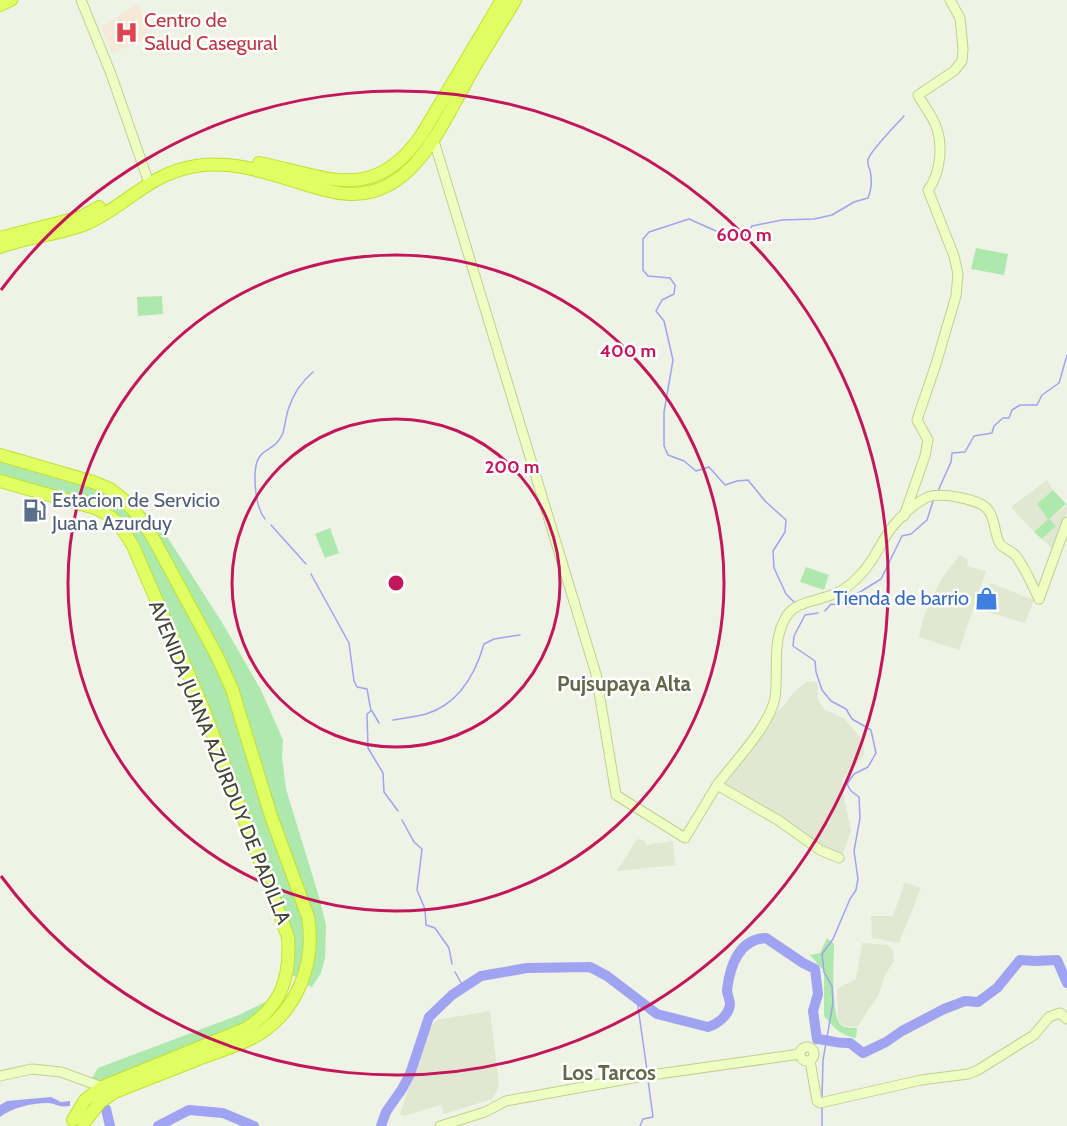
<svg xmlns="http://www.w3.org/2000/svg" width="1067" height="1126" viewBox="0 0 1067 1126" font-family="Cabin,sans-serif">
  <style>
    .residential { fill: #e2e7d2 }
    .medical { fill: #f4ead7 }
    .green { fill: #ade8ac }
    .water { fill: #9fa3f1 }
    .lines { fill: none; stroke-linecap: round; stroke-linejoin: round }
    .stream { stroke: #9fa3f1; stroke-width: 1.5 }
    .river { stroke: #9fa3f1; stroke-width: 10 }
    .secondary-casing { stroke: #bfd091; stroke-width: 11 }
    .highway-casing { stroke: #c2e031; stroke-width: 14 }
    .secondary { stroke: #edffc2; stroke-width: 9 }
    .highway { stroke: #dfff63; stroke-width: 12 }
    .ring { fill: none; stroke: #c2185b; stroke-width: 3 }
    .labels { text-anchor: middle; stroke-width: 5; stroke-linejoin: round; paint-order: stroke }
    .health-label { font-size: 20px; fill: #be3a42; stroke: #fff; text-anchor: start }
    .service-label { font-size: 20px; fill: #4e5e75; stroke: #fff; text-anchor: start }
    .shop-label { font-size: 20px; fill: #366cbe; stroke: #fff; text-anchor: end }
    .street-label { font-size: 20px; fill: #424534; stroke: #fff }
    .neighbourhood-label { font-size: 21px; font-weight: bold; fill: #64684b; stroke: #fff }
    .centre { fill: #c2185b; stroke: #fff; stroke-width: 3 }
    .ring-label { font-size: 18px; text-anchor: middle; font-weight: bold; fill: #c2185b; stroke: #fff; stroke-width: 5; stroke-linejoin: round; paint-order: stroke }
  </style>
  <rect width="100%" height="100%" fill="#eff3e5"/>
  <g class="residential">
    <path d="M1047,480L1053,490L1037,504L1049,519L1067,505V513L1054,550L1042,539L1056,526L1048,519L1034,532L1011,507Z"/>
    <path d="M960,555L968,560L967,566L986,571L959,650L919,637L924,616L940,581Z"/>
    <path d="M990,583L1034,600L1025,623L981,610Z"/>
    <path d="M814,681L817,683L818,700L825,710L845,719L863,741L864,755L843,779L842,787L851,831L843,853L840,855L824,849L765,808L725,784L772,716L785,704L794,692L806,682Z"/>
    <path d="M637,839L645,841L646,845L673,841L675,865L617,871Z"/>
    <path d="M905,882L921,888L899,943L872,938L871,916H893Z"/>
    <path d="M862,943L888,945L893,950L894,961L885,975L878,996L857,1027L843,1026L838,1019L837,989L856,979Z"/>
    <path d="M490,1011L499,1084L496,1093L492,1099L444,1114L441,1105L404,1116L400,1114L427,1034L436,1020Z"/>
  </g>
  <path class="medical" d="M136,5L139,6L151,37L112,53L101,28Z"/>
  <g class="green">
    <path d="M976,248L1008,254L1004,275L971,269Z"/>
    <path d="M162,296L163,314L138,316L137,297Z"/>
    <path d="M0,459L93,487L117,500L140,526L221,673L300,908L307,937L298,978L292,975L291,931L119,520L0,478Z"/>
    <path d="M1053,490L1066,504L1049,519L1056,526L1042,539L1034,532L1048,519L1037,504Z"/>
    <path d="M135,504L159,524L223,624L261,690L283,740L282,757L286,789L319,897L326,925L325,958L321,973L312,987L307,985L315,958L316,937L281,835L238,689Z"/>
    <path d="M330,528L339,553L325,558L315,534Z"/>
    <path d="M806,567L829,575L824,590L800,582Z"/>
    <path d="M827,938L834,944C834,960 830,1018 842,1026C846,1028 853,1028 857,1028L856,1038C841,1036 833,1027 824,1016V974L823,970L810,955L820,953Z"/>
    <path d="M275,997L254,1020L100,1083L95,1082L92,1078L98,1068L239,1015Z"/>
  </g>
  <path class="water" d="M51,1097L61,1102L70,1101V1106C57,1108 56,1103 47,1103C31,1103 12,1108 0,1117V1105L7,1101Z"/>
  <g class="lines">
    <g class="stream">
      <path d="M938,491L951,462L952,453L965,452L974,436L992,433L994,426L1003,418H1009L1012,410L1020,405H1037L1042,395L1059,383L1067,355"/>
      <path d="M265,519C255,507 251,468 260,456C267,447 276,449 283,433C285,425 286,417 288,410C293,394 301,382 313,372"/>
      <path d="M271,525L306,564"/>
      <path d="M311,574L349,643L354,681L357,687L367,689L371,711L367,714L368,748L383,773L384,792L398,811"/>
      <path d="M795,603L786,594L774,568L773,551L785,532L786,520L765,501L748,480L737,481L725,485L709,467L696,471L684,461L668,455L664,446V412L673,360L664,321L656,311L662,300L674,294L675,285L670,278L648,276L643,270V239L649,232L689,219L734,239L745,235L752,226L782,220L814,219L832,215L854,202L868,198C872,188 872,181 870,170C869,167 867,164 868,160C869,152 897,124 904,116"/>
      <path d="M825,611L831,604L839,605L881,579L902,536L911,534L927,520L933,501"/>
      <path d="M818,613L805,615L794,636L793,646L815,661L816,672L822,690L831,701L846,709L852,719L871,730L876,753L868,767L854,774L847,784L851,791L859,797L860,818L854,851L858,879L856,890L850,899L833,939L822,954L824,972L832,986L833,1003L823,1060L822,1098"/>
      <path d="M372,711L379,723"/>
      <path d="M393,720C404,718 415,717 426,714C459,704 475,675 484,644L494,639L520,635"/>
      <path d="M402,820L414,842L422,849L417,890L425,909L426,925L435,928L449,948L452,964"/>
      <path d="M455,972L464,988"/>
      <path d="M637,1000L647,1070"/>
      <path d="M640,1126L643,1119L653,1117L648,1080"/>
      <path d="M822,1126V1107"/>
    </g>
    <g class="river">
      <path d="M106,1109L110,1126"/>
      <path d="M158,1126L189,1110L223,1113L254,1126"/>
      <path d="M381,1126L386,1112L402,1089L410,1074L429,1017L452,995L481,976L527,968L590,967L607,976L657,1014L708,1027C718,1024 729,1015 730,1004C730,999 727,995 727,990C730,966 739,939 766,938L803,963L815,969L818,994L813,1011L817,1039C830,1040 837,1044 850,1043L863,1053L886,1042L902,1031L944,1009L965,1001L978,1002L997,988L1020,960L1035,961L1057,960L1067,983"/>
    </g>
    <defs>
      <g id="secondary">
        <path d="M81,0L111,74L149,183"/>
        <path d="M434,141L596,674L616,795L685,838L717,785L778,820L820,850L839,858"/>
        <path d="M904,516L925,456L928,440L917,420L936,364L956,296L958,274L954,256L928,190C940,175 943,147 937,129C934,118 924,106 918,95L954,71L962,61L963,49L960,18L950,0"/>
        <path d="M1039,599L1067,522"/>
        <path d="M717,785C735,761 769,727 775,698C779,671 771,642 786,617C795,601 819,601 834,594C844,590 853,583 860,575C875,561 880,542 893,526C901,516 916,502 928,497C939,492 981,499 988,510C996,519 994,535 1000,544C1003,548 1011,551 1015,555C1025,567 1032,585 1039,599"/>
        <circle cx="807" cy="1054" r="7"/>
        <path d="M810,1061L817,1101L820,1103L921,1080L968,1074L978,1070L1034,1035L1049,1017L1060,1013L1067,1019"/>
        <path d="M0,1076L32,1069L61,1072L102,1087"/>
        <path d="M440,1126L485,1112L506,1101L644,1076L800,1054"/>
      </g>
      <g id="highway">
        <path d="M0,5L11,0"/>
        <path d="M259,163C326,176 372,205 421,136L502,0"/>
        <path d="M0,238L81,217L99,207"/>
        <path d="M0,247C28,236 60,235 88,223C127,205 150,173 196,166C240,159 283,179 325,190C404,212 435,138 466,82C481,54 499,28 515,0"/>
        <path d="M0,455L93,482L110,489L124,500L136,513L152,536L217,656L232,689L271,816L308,917C316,963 297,1012 256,1036C238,1046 216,1052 196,1060C169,1071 142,1081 115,1092L100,1102L84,1123"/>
        <path d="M0,481L95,508C115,516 123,529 133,546L203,708L288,937C291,978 281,1007 245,1029L102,1087L85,1100L73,1120"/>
      </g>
    </defs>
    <use href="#secondary" class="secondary-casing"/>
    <use href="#highway" class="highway-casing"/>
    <use href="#secondary" class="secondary"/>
    <use href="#highway" class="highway"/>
  </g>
  <g class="ring">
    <circle cx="396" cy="583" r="164"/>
    <circle cx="396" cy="583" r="328"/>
    <path d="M1 290A492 492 0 1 1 1 876"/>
  </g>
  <defs>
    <symbol id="hospital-bare" viewBox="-9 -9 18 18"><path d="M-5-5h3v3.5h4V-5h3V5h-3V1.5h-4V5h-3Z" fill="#e0444e" stroke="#fff" stroke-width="2.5" paint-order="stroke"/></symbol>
    <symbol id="fuel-bare" viewBox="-9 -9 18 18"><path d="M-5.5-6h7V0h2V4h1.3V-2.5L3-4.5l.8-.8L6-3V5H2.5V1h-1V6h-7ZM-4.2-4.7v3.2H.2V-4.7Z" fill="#5c6f8a" stroke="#fff" stroke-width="2.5" paint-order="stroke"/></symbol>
    <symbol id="shop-bare" viewBox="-9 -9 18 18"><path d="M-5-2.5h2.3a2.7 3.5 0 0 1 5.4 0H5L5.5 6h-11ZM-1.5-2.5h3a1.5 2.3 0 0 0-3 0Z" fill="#3f7fe0" stroke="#fff" stroke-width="2.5" paint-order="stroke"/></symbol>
  </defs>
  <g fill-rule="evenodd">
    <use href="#hospital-bare" x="110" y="16" width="33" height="33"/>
    <use href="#fuel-bare" x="18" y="494" width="33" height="33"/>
    <use href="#shop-bare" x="970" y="582" width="33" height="33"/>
  </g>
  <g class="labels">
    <g class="health-label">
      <text x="144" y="27">Centro de<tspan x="144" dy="23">Salud Casegural</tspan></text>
    </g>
    <g class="service-label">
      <text x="52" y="507">Estacion de Servicio<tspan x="52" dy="23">Juana Azurduy</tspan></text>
    </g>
    <g class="shop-label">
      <text x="969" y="605">Tienda de barrio</text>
    </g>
    <g class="street-label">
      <text transform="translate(220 762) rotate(68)" y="7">AVENIDA JUANA AZURDUY DE PADILLA</text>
    </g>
    <g class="neighbourhood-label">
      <text x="624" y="691">Pujsupaya Alta</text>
      <text x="609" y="1080">Los Tarcos</text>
    </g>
  </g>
  <circle cx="396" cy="583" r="9" class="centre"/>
  <g class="ring-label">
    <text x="744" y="241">600 m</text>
    <text x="628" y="357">400 m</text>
    <text x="512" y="473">200 m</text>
  </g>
</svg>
